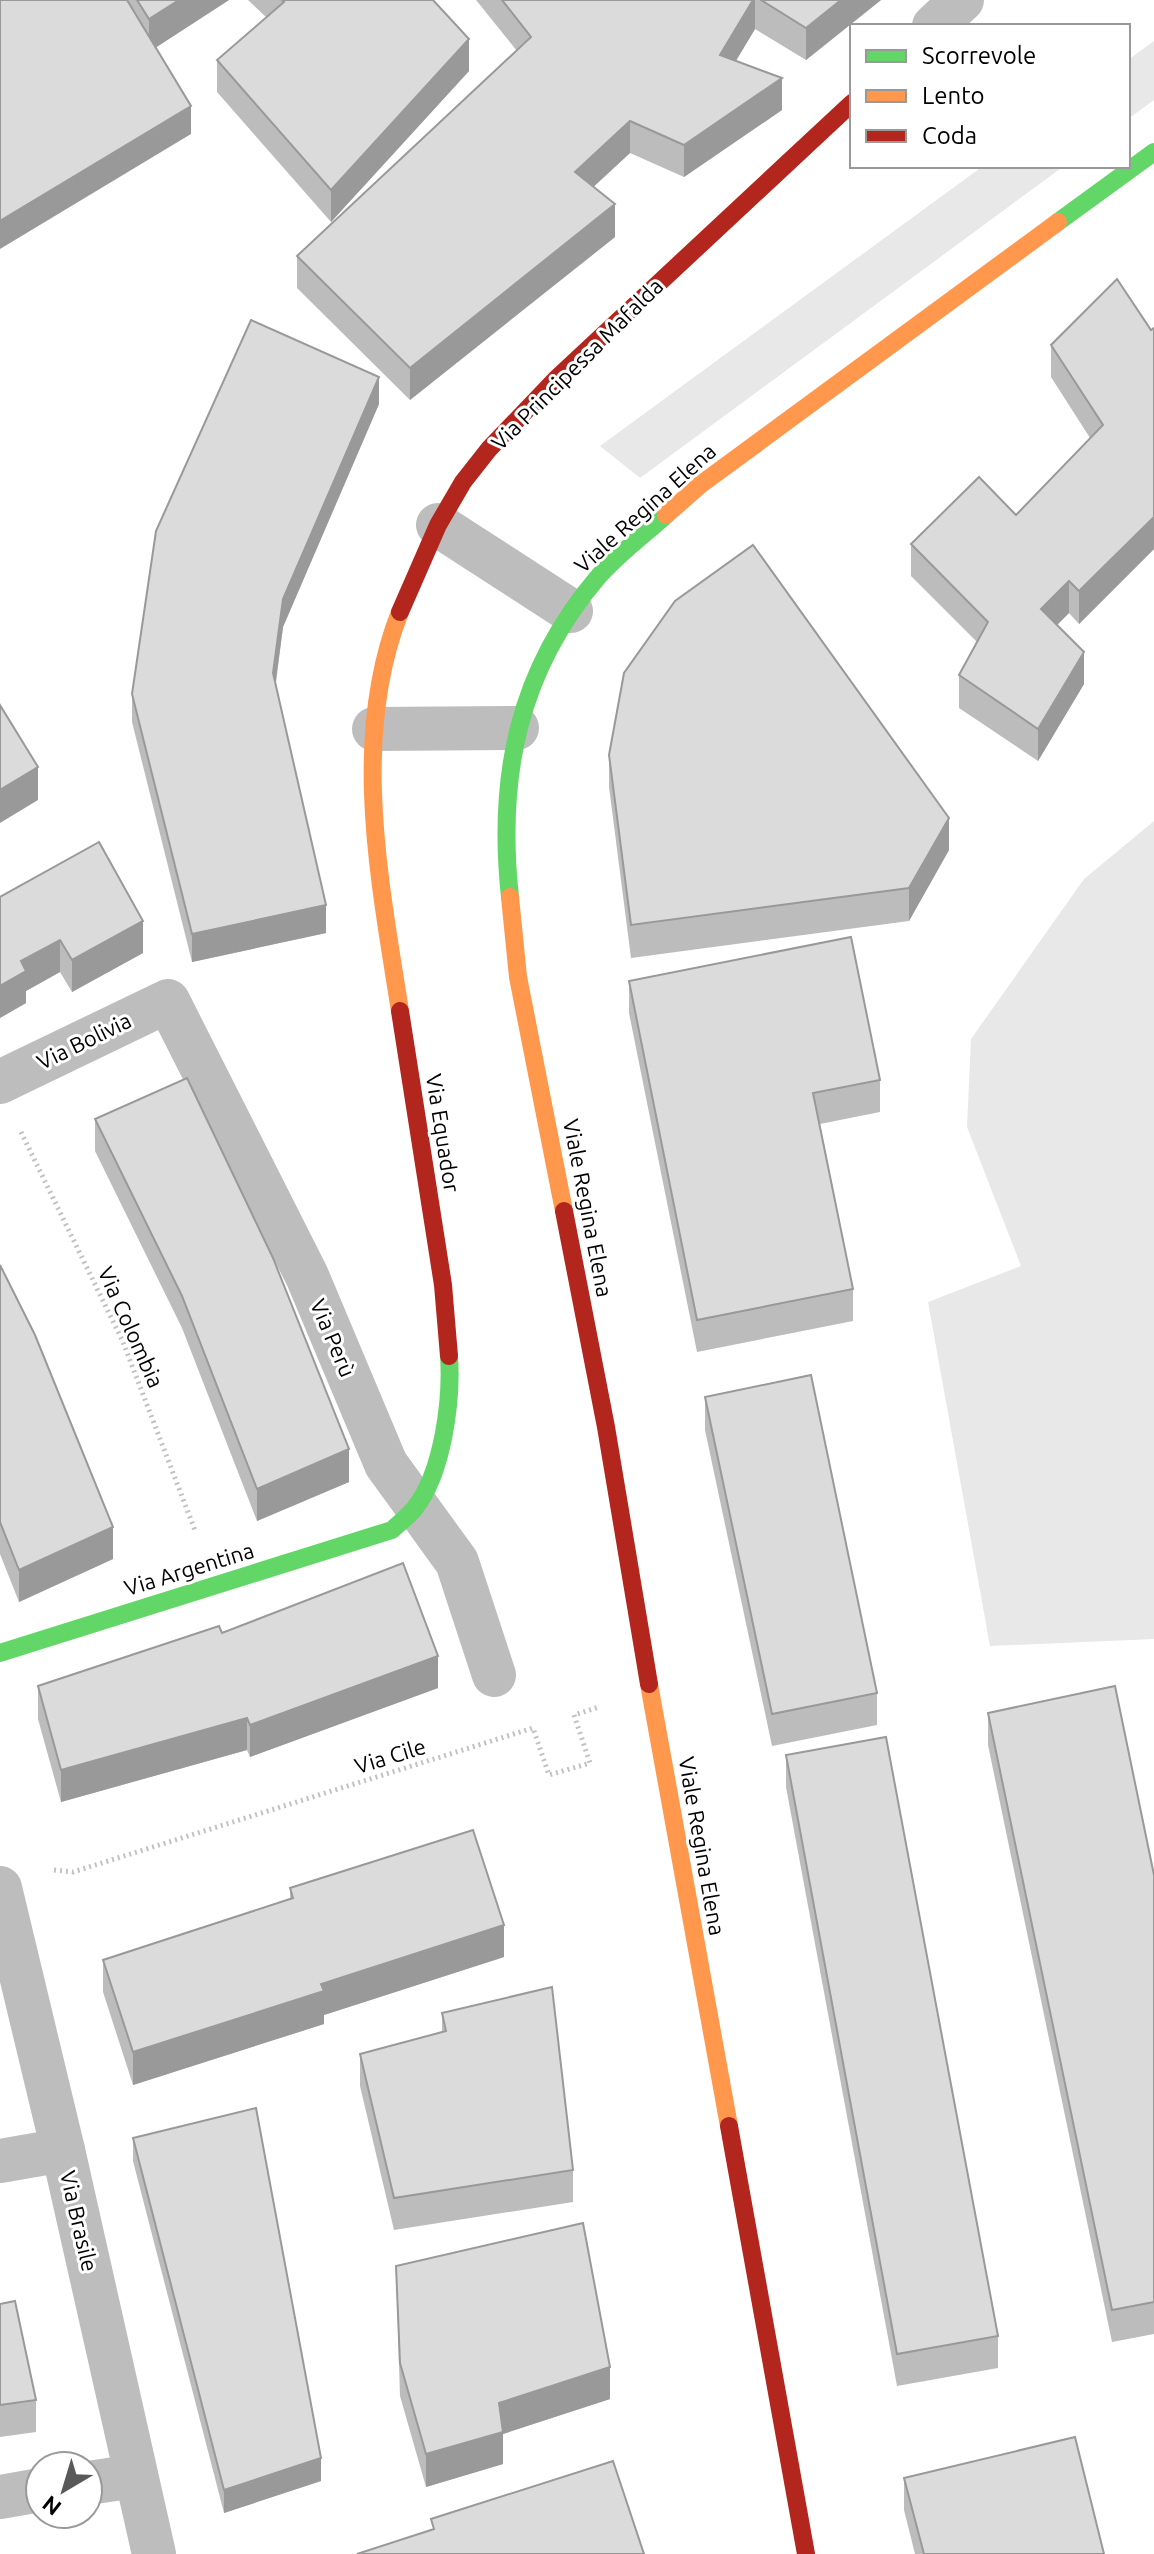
<svg xmlns="http://www.w3.org/2000/svg" width="1154" height="2554" viewBox="0 0 1154 2554" font-family="Ubuntu,sans-serif">
  <style>
    .green { fill: #e8e8e8 }
    .lines { fill: none; stroke-linecap: round; stroke-linejoin: round }
    .path { stroke: #c2c2c2; stroke-width: 5; stroke-dasharray: 2 4; stroke-linecap: butt }
    .street { stroke: #bdbdbd; stroke-width: 44 }
    .fast { stroke: #63d668; stroke-width: 18 }
    .slow { stroke: #ff974d; stroke-width: 18 }
    .jam { stroke: #b3261e; stroke-width: 18 }
    .wall { fill: #bcbcbc }
    .shaded-wall { fill: #999 }
    .building { fill: #dbdbdb; stroke: #999; stroke-width: 2 }
    .labels { text-anchor: middle; stroke-width: 6; stroke-linejoin: round; paint-order: stroke }
    .street-label { font-size: 22px; fill: #000; stroke: #fff }
  </style>
  <rect width="100%" height="100%" fill="#fff"/>
  <g class="green">
    <path d="M1154,41V100L1128,119V60Z"/>
    <path d="M983,166H1064L640,478L600,446Z"/>
    <path d="M1154,821V1639L990,1646L928,1302L1021,1266L967,1127L971,1039L1084,879Z"/>
  </g>
  <g class="lines">
    <g class="path">
      <path d="M21,1132L123,1342L196,1533"/>
      <path d="M54,1870L73,1872L533,1728L549,1775L590,1763L574,1715L599,1707"/>
    </g>
    <g class="street">
      <path d="M934,26L962,0"/>
      <path d="M438,525L571,611"/>
      <path d="M374,729L517,728"/>
      <path d="M0,1082L168,1001L307,1276L386,1464L457,1562L494,1675"/>
      <path d="M0,1888L63,2150L154,2554"/>
      <path d="M0,2161L63,2150"/>
      <path d="M88,2483L136,2476"/>
      <path d="M0,2497L40,2490"/>
    </g>
    <g class="fast">
      <path d="M1058,222L1154,152"/>
      <path d="M510,897C497,777 518,671 598,577C618,554 644,535 666,515"/>
      <path d="M0,1653L392,1530C399,1523 409,1516 415,1508C443,1472 452,1400 449,1356"/>
    </g>
    <g class="slow">
      <path d="M666,515L700,485L1058,222"/>
      <path d="M400,612C350,738 380,882 400,1011"/>
      <path d="M510,897L518,977L564,1211"/>
      <path d="M649,1684L729,2126"/>
    </g>
    <g class="jam">
      <path d="M400,612L438,525L463,482L489,449L557,378L852,103"/>
      <path d="M400,1011L443,1285L449,1356"/>
      <path d="M564,1211L606,1427L649,1684"/>
      <path d="M729,2126L806,2554"/>
    </g>
  </g>
  <g class="wall">
    <path d="M0,0H229L156,47L191,134Z"/>
    <path d="M248,0H433L469,71L331,222L217,92V60L266,17Z"/>
    <path d="M476,0H881L806,60L755,29L736,61L782,110L684,177L630,153L593,187L615,237L410,400L297,288V256L517,51Z"/>
    <path d="M1154,328V549L1079,624L1069,613L1057,625L1084,684L1038,761L959,708V675L977,642L911,576V544L1016,515L1090,438L1051,377V345L1151,330Z"/>
    <path d="M379,404L283,627L276,683L326,933L192,962L132,722V694Z"/>
    <path d="M609,755L949,850L909,921L631,958L609,787Z"/>
    <path d="M99,842L143,953L72,992L60,972L26,991V1003L0,1018Z"/>
    <path d="M629,981L880,1080V1112L820,1124L853,1289V1321L697,1352L629,1013Z"/>
    <path d="M95,1119L349,1482L257,1521L182,1328L95,1151Z"/>
    <path d="M0,1265L113,1559L19,1602L0,1554Z"/>
    <path d="M705,1397L877,1693V1725L772,1746L705,1430Z"/>
    <path d="M222,1633L438,1688L250,1757L247,1750L61,1802L38,1719V1686Z"/>
    <path d="M988,1713L1154,1875V2334L1112,2342L988,1745Z"/>
    <path d="M786,1755L998,2336V2368L897,2386L786,1787Z"/>
    <path d="M290,1888L504,1957L324,2015V2024L133,2085L103,1992V1960L290,1899Z"/>
    <path d="M442,2013L573,2170V2202L394,2230L360,2086V2054L442,2033Z"/>
    <path d="M133,2138L321,2481L224,2513L133,2161Z"/>
    <path d="M396,2266L610,2399L503,2434V2464L426,2487L400,2396Z"/>
    <path d="M0,2304L36,2400V2432L0,2437Z"/>
    <path d="M904,2478L1104,2554H915L904,2510Z"/>
  </g>
  <g class="shaded-wall">
    <path d="M179,0H229L149,52V19Z"/>
    <path d="M753,0H755V29L720,87V55Z"/>
    <path d="M841,0H881L806,60V28Z"/>
    <path d="M469,39V71L331,222V190Z"/>
    <path d="M782,78V110L684,177V145Z"/>
    <path d="M191,106V134L0,249V221Z"/>
    <path d="M630,121V153L575,204V172Z"/>
    <path d="M615,204V237L410,400V368Z"/>
    <path d="M379,377V404L283,627L273,701V673L283,599Z"/>
    <path d="M1154,517V549L1079,624V591Z"/>
    <path d="M1069,581V613L1041,641V609Z"/>
    <path d="M1084,652V684L1038,761V729Z"/>
    <path d="M38,767V800L0,823V790Z"/>
    <path d="M949,818V850L909,921V888Z"/>
    <path d="M326,905V933L192,962V934Z"/>
    <path d="M143,921V953L72,992V960Z"/>
    <path d="M60,940V972L26,991V1003L0,1018V986L21,961Z"/>
    <path d="M349,1449V1482L257,1521V1489Z"/>
    <path d="M113,1527V1559L19,1602V1570Z"/>
    <path d="M438,1656V1688L250,1757V1725Z"/>
    <path d="M247,1718V1750L61,1802V1770Z"/>
    <path d="M504,1925V1957L324,2015V2024L133,2085V2052L321,1984Z"/>
    <path d="M610,2367V2399L503,2434V2464L426,2487V2454L499,2403Z"/>
    <path d="M321,2458V2481L224,2513V2490Z"/>
  </g>
  <g class="building">
    <path d="M0,0H127L191,106L0,221Z"/>
    <path d="M137,0H179L149,19Z"/>
    <path d="M282,0H433L469,39L331,190L217,60L284,2Z"/>
    <path d="M502,0H753L720,55L782,78L684,145L630,121L575,172L615,204L410,368L297,256L531,37Z"/>
    <path d="M761,0H841L806,28Z"/>
    <path d="M1117,279L1151,330L1154,328V517L1079,591L1069,581L1041,609L1084,652L1038,729L959,675L988,622L911,544L979,477L1016,515L1103,425L1051,345Z"/>
    <path d="M251,320L379,377L283,599L273,673L326,905L192,934L132,694L156,531Z"/>
    <path d="M753,545L949,818L909,888L631,925L609,755L624,673L675,601Z"/>
    <path d="M0,705L38,767L0,790Z"/>
    <path d="M99,842L143,921L72,960L60,940L21,961L26,971L0,986V897Z"/>
    <path d="M851,937L880,1080L813,1093L853,1289L697,1320L629,981Z"/>
    <path d="M187,1078L273,1258L349,1449L257,1489L182,1296L95,1119Z"/>
    <path d="M0,1265L35,1335L113,1527L19,1570L0,1522Z"/>
    <path d="M811,1375L877,1693L772,1714L705,1397Z"/>
    <path d="M403,1563L438,1656L250,1725L247,1718L61,1770L38,1686L219,1626L222,1633Z"/>
    <path d="M1115,1686L1154,1875V2302L1112,2310L988,1713Z"/>
    <path d="M886,1737L998,2336L897,2354L786,1755Z"/>
    <path d="M473,1830L504,1925L321,1984L324,1991L133,2052L103,1960L293,1898L290,1888Z"/>
    <path d="M552,1987L573,2170L394,2198L360,2054L446,2031L442,2013Z"/>
    <path d="M256,2108L321,2458L224,2490L133,2138Z"/>
    <path d="M583,2223L610,2367L499,2403L503,2432L426,2454L400,2363L396,2266Z"/>
    <path d="M15,2301L36,2400L0,2405V2304Z"/>
    <path d="M1075,2437L1104,2554H924L904,2478Z"/>
    <path d="M613,2461L644,2554H357L434,2529L431,2519Z"/>
  </g>
  <g class="labels">
    <g class="street-label">
      <text transform="translate(577 364) rotate(-45)" y="8">Via Principessa Mafalda</text>
      <text transform="translate(645 508) rotate(-42)" y="8">Viale Regina Elena</text>
      <text transform="translate(84 1041) rotate(-26)" y="8">Via Bolivia</text>
      <text transform="translate(443 1133) rotate(81)" y="8">Via Equador</text>
      <text transform="translate(588 1208) rotate(79)" y="8">Viale Regina Elena</text>
      <text transform="translate(131 1327) rotate(66)" y="8">Via Colombia</text>
      <text transform="translate(333 1338) rotate(67)" y="8">Via Perù</text>
      <text transform="translate(189 1569) rotate(-17)" y="8">Via Argentina</text>
      <text transform="translate(390 1756) rotate(-17)" y="8">Via Cile</text>
      <text transform="translate(702 1846) rotate(80)" y="8">Viale Regina Elena</text>
      <text transform="translate(79 2221) rotate(77)" y="8">Via Brasile</text>
    </g>
  </g>
  <rect x="850" y="24" width="280" height="144" fill="#ffffff" stroke="#999999" stroke-width="2"/>
  <rect x="866" y="50" width="40" height="12" fill="#63d668" stroke="#999999" stroke-width="2"/>
  <text x="922" y="64" font-size="24" fill="#000000">Scorrevole</text>
  <rect x="866" y="90" width="40" height="12" fill="#ff974d" stroke="#999999" stroke-width="2"/>
  <text x="922" y="104" font-size="24" fill="#000000">Lento</text>
  <rect x="866" y="130" width="40" height="12" fill="#b3261e" stroke="#999999" stroke-width="2"/>
  <text x="922" y="144" font-size="24" fill="#000000">Coda</text>
  <g transform="translate(64 2490) rotate(218)"><circle r="38" fill="#ffffff" stroke="#999999" stroke-width="2"/>
  <path d="M0-6L14 30L0 20L-14 30Z" fill="#595959"/>
  <text y="-12" font-size="22" font-weight="bold" text-anchor="middle" fill="#000000">N</text>
  </g>
</svg>
